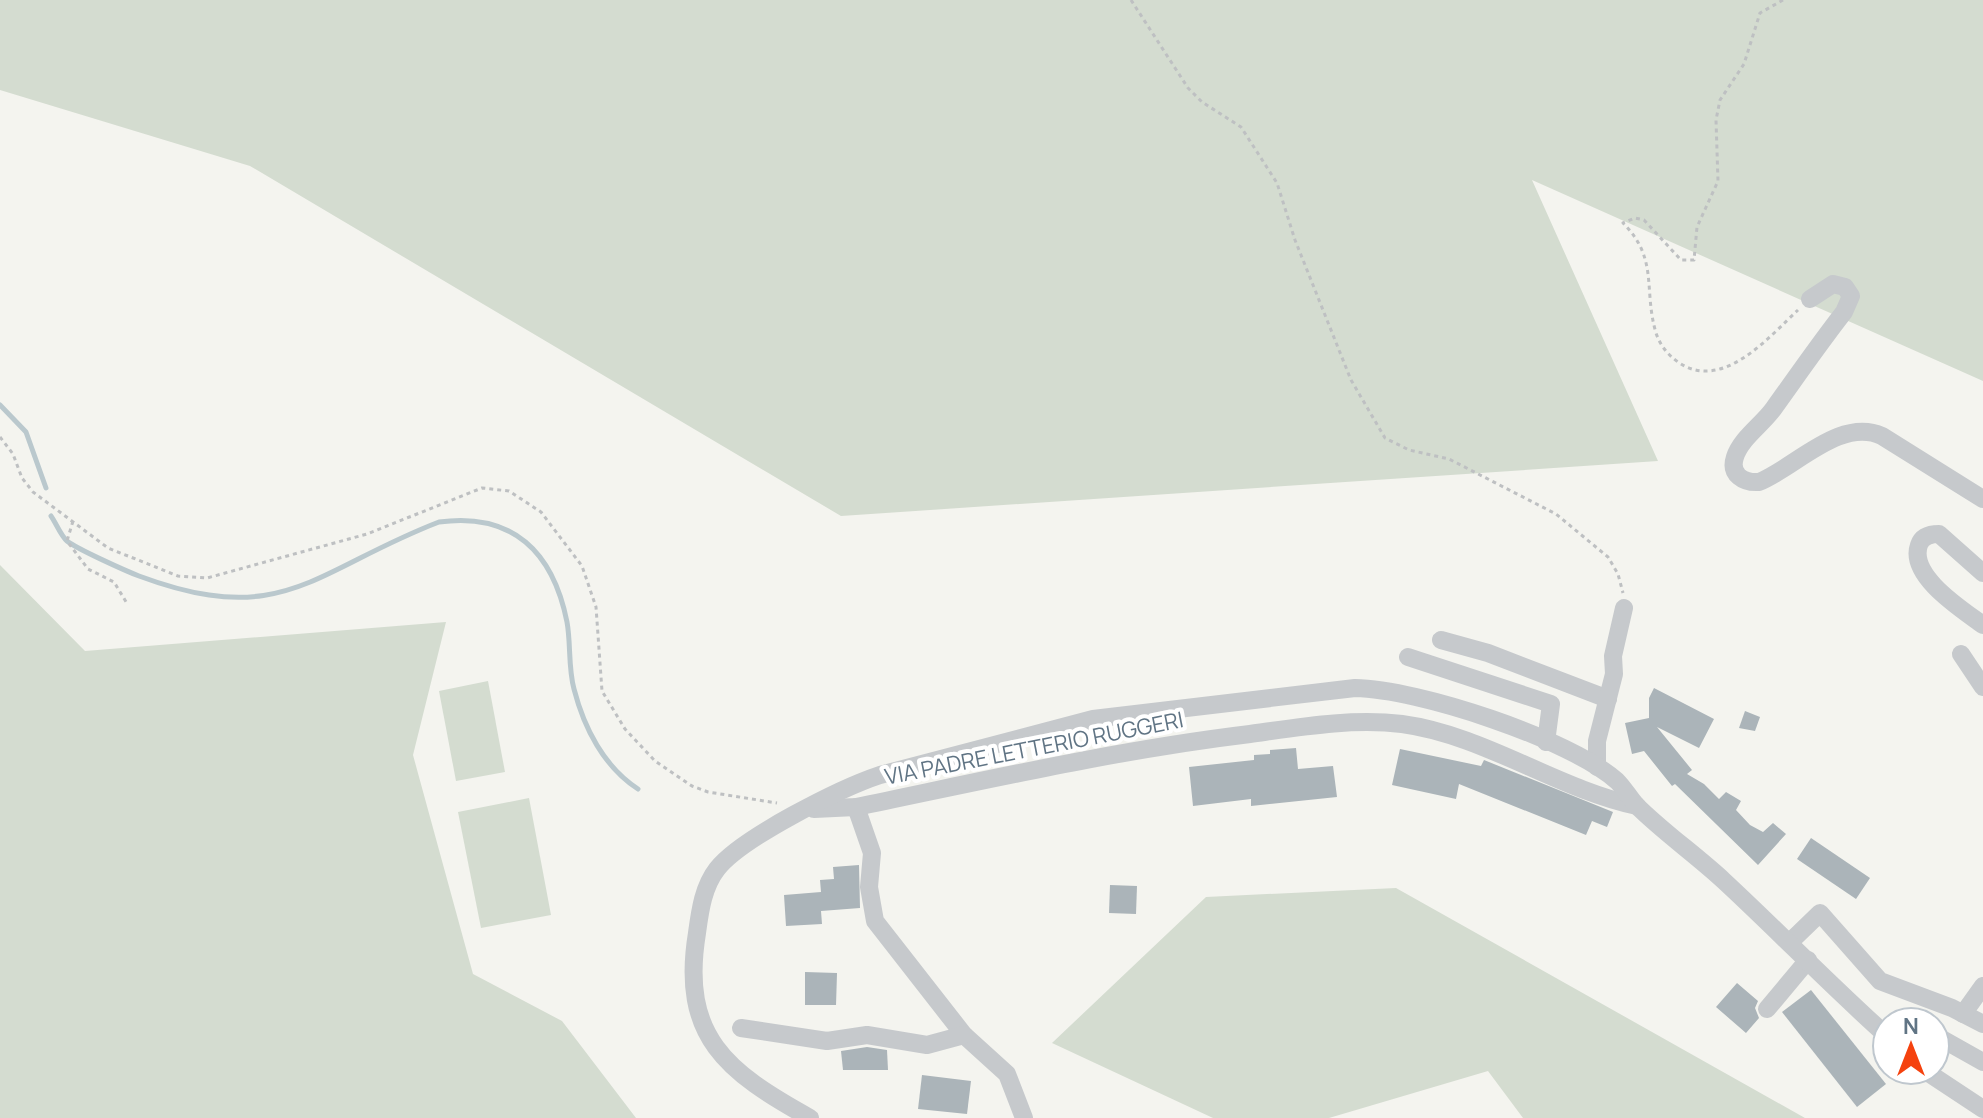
<svg xmlns="http://www.w3.org/2000/svg" width="1983" height="1118" viewBox="0 0 1983 1118" font-family="Manrope,sans-serif">
  <style>
    .green { fill: #d4dcd0 }
    .lines { fill: none; stroke-linecap: round; stroke-linejoin: round }
    .stream { stroke: #bac8cd; stroke-width: 5 }
    .building { fill: #abb4b9 }
    .path { stroke: #bec0c2; stroke-width: 3; stroke-dasharray: 4 4; stroke-linecap: butt }
    .street { stroke: #c6c9cc; stroke-width: 18 }
    .labels { text-anchor: middle; stroke-width: 8; stroke-linejoin: round; paint-order: stroke }
    .street-label { font-size: 22px; fill: #607484; stroke: #fff }
  </style>
  <rect width="100%" height="100%" fill="#f4f4ef"/>
  <g class="green">
    <path d="M0,0H1983V381L1532,180L1658,461L841,516L250,166L0,90Z"/>
    <path d="M0,565L85,651L446,622L413,755L473,974L562,1021L636,1118H0Z"/>
    <path d="M488,681L505,772L456,781L439,691Z"/>
    <path d="M529,798L551,915L481,928L458,812Z"/>
    <path d="M1396,888L1805,1118H1523L1488,1071L1329,1118H1213L1052,1043L1206,897Z"/>
  </g>
  <g class="lines">
    <g class="stream">
      <path d="M0,405L26,432L46,488"/>
      <path d="M51,516C56,523 61,536 67,541C77,549 126,571 139,576C284,630 314,570 439,522C513,512 553,552 567,622C571,644 568,667 574,689C584,728 604,767 638,789"/>
    </g>
  </g>
  <g class="building">
    <path d="M1654,688L1714,719L1699,748L1657,727L1692,770L1687,774L1704,784L1719,799L1726,792L1741,801L1736,810L1750,825L1763,832L1773,823L1786,834L1758,865L1675,784L1672,786L1644,751L1632,754L1625,723L1649,718V698Z"/>
    <path d="M1745,711L1760,717L1755,731L1739,728Z"/>
    <path d="M1296,748L1298,769L1333,766L1337,797L1251,806V799L1193,806L1189,767L1254,760V755L1270,754V750Z"/>
    <path d="M1400,749L1481,766L1484,760L1613,812L1607,827L1592,821L1586,835L1459,784L1456,799L1392,785Z"/>
    <path d="M1811,838L1870,878L1856,899L1797,859Z"/>
    <path d="M859,865L860,908L821,911L822,924L786,926L784,895L821,892L820,880L834,879L833,867Z"/>
    <path d="M1110,885L1137,886L1136,914L1109,913Z"/>
    <path d="M805,972L837,973L836,1005H805Z"/>
    <path d="M1737,983L1758,1001L1755,1008L1759,1018L1746,1033L1716,1007Z"/>
    <path d="M1811,990L1886,1084L1857,1107L1782,1012Z"/>
    <path d="M867,1047L887,1050L888,1070H843L841,1051Z"/>
    <path d="M922,1075L971,1081L967,1114L918,1109Z"/>
  </g>
  <g class="lines">
    <g class="path">
      <path d="M1131,0L1188,88L1202,102L1241,127L1277,183L1295,240L1351,380L1385,438L1409,450L1449,459L1556,514L1608,557L1618,574L1623,593"/>
      <path d="M1783,0L1760,13L1744,64L1720,100L1716,120L1718,181L1697,227L1694,260H1681L1644,220L1635,218L1623,223C1659,259 1643,289 1656,333C1660,345 1667,354 1678,362C1722,393 1769,337 1798,310"/>
      <path d="M0,437L13,454L22,478L33,492L108,548L178,576L207,578L367,534L482,488L509,491L541,512L582,566L596,607L602,691L625,729L655,761L692,786L708,792L777,803"/>
      <path d="M73,521L67,541L88,569L114,582L128,605"/>
    </g>
    <g class="street">
      <path d="M1810,299L1833,284L1845,287L1851,296L1844,312C1819,344 1797,376 1774,408C1763,424 1741,438 1735,457C1729,475 1744,483 1759,482C1796,467 1840,417 1882,436L1983,499"/>
      <path d="M1983,573L1939,534C1930,534 1922,536 1919,545C1908,576 1963,610 1983,625"/>
      <path d="M1441,640L1488,653L1608,699"/>
      <path d="M1961,654L1983,687"/>
      <path d="M1408,657L1551,704L1546,742"/>
      <path d="M1597,767V741L1614,674L1613,656L1624,608"/>
      <path d="M856,807L872,853L869,887L875,921L964,1035L1007,1074L1024,1118"/>
      <path d="M814,809L856,807C987,780 1117,750 1250,734C1300,727 1352,718 1402,724C1484,735 1557,789 1637,806"/>
      <path d="M1790,942L1820,913L1880,981L1952,1008L1983,1024"/>
      <path d="M1767,1009L1808,960"/>
      <path d="M1963,1014L1983,986"/>
      <path d="M741,1028L827,1041L867,1035L927,1045L964,1035"/>
      <path d="M1935,1035L1983,1062"/>
      <path d="M1924,1070L1983,1109"/>
      <path d="M810,1118C727,1072 680,1037 697,933C700,911 703,887 717,869C741,838 841,788 880,775L1093,719L1355,688C1418,689 1570,739 1617,781C1624,788 1629,797 1636,805C1663,832 1696,855 1724,881C1779,932 1831,986 1887,1036"/>
    </g>
  </g>
  <g class="labels">
    <g class="street-label">
      <text transform="translate(1034 748) rotate(-11)" y="8">VIA PADRE LETTERIO RUGGERI</text>
    </g>
  </g>
  <g transform="translate(1911 1046)"><circle r="38" fill="#ffffff" stroke="#bfc7ce" stroke-width="2"/>
  <path d="M0-6L14 30L0 20L-14 30Z" fill="#f5420e"/>
  <text y="-12" font-size="22" font-weight="bold" text-anchor="middle" fill="#607484">N</text>
  </g>
</svg>
